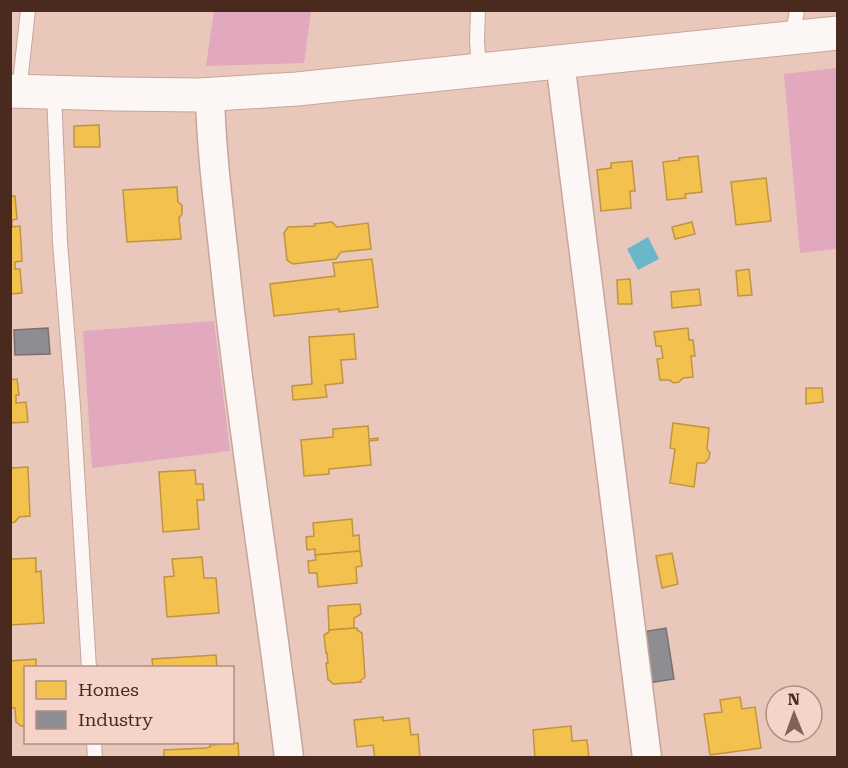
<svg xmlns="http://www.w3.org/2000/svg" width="848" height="768" viewBox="0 0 848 768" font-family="'Roboto Serif',serif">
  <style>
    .green { fill: #e1a8be }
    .water { fill: #6bb7ca }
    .homes { fill: #f2c14e; stroke: #c09440; stroke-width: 1.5 }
    .industry { fill: #8d8d92; stroke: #796f70; stroke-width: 1.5 }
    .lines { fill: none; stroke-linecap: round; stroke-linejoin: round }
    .service-casing { stroke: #c5a69c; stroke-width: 16 }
    .minor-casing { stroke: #c5a69c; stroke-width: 31 }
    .tertiary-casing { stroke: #c5a69c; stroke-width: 35 }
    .service { stroke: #fcf7f5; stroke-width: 14 }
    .minor { stroke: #fcf7f5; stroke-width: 28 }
    .tertiary { stroke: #fcf7f5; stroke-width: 33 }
  </style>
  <rect width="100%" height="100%" fill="#eac7bb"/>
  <g class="green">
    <path d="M214,11H311L304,63L206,66Z"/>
    <path d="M837,68V249L800,253L784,74Z"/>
    <path d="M214,321L230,451L92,468L83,331Z"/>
  </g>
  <path class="water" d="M648,237L659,259L638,270L627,249Z"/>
  <g class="homes">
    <path d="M99,125L100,147H74V126Z"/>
    <path d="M698,156L702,192L685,194L686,198L667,200L663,162L680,160L679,158Z"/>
    <path d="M632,161L635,191H630L631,208L601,211L597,170L611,168V163Z"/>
    <path d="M766,178L771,221L736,225L731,182Z"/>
    <path d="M177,187L178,202L182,205V214L179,218L181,239L127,242L123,190Z"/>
    <path d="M10,196H15L17,219L12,220V227L20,226L22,261L15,262V269H20L22,293L10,294Z"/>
    <path d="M332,222L337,227L368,223L371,249L341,252L336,259L293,264L287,260L284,233L288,227L315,226L314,224Z"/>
    <path d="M692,222L695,234L675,239L672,227Z"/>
    <path d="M372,259L378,307L339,312V309L274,316L270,284L335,276L333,263Z"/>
    <path d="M749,269L752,295L738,296L736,271Z"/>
    <path d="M630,279L632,304H618L617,280Z"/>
    <path d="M699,289L701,305L672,308L671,292Z"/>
    <path d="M688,328L689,340H693L695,356H691L693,377L683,378L679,382L674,383L669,380H660L657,359L663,358L661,346H656L654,332Z"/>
    <path d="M354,334L356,359L341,360L343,383L325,385L327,397L293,400L292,386L312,384L309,337Z"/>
    <path d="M17,379L19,395H16V403L26,402L28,422L10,423V380Z"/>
    <path d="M806,388H822L823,402L806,404Z"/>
    <path d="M673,423L709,428L707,449L710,453L709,458L705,463H697L694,487L670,483L675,449L670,448Z"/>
    <path d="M368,426L369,439L378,438V440L369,441L371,465L329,469V474L304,476L301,440L333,437V429Z"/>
    <path d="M28,467L30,516L19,517L15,522L10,523V468Z"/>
    <path d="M195,470L196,484H203L204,500H197L199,529L163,532L159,472Z"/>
    <path d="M352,519L353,536L359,535L360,551L315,555V549L307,550L306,537L314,536L313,523Z"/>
    <path d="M360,551L362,566L356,567L357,583L318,587L317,573H309L308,561L316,560L315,555Z"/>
    <path d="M672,553L678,584L662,588L656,556Z"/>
    <path d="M202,557L204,578H216L219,613L167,617L164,577L174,576L172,559Z"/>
    <path d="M36,558V572L41,571L44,623L10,625V559Z"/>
    <path d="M360,604L361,614L354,618V628L329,630L328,606Z"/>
    <path d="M357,628V630L362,633L365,677L360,681L361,682L333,684L329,680H328L326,663H328L327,653H326L324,635L329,632V630Z"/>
    <path d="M216,655L217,668H153L152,659Z"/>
    <path d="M36,659V668H26V726H21L16,722L15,708H10V661Z"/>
    <path d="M740,697L742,709L755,707L761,748L710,755L704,714L722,712L720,700Z"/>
    <path d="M383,717V721L409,718L411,735L418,734L420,758H375L373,745L357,747L354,720Z"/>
    <path d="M571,726L572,741L587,740L589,758H535L533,730Z"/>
    <path d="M238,743L239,758H164V750L206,748L210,747V745Z"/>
  </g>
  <g class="industry">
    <path d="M48,328L50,354L15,355L14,330Z"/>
    <path d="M666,628L674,679L649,683L642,632Z"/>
  </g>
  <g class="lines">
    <defs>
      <g id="service">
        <path d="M478,10L477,41L479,70"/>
        <path d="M796,37L795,22L797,10"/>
        <path d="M19,92L28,10"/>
        <path d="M54,92L60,242L73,406L89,668"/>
        <path d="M94,742L95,758"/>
      </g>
      <g id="minor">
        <path d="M560,61L647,758"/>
        <path d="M210,94C211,151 219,209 225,266C242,430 269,593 289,758"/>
      </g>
      <path id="tertiary" d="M10,91L116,94L199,95L297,89L838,33"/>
    </defs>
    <use href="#service" class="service-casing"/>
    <use href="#minor" class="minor-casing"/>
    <use href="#tertiary" class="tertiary-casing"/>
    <use href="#service" class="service"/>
    <use href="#minor" class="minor"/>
    <use href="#tertiary" class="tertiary"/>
  </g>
  <rect width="848" height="768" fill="none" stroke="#4a2a1f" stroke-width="24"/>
  <rect x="24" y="666" width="210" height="78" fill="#f5d3c8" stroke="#b18f84" stroke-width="1.5"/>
  <rect x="36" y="681" width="30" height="18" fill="#f2c14e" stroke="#b18f84" stroke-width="1.5"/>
  <text x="78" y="696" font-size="18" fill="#4a2a1f">Homes</text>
  <rect x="36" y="711" width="30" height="18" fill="#8d8d92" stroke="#b18f84" stroke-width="1.5"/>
  <text x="78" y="726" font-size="18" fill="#4a2a1f">Industry</text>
  <g transform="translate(794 714) rotate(359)"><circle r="28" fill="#f5d3c8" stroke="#b18f84" stroke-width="1.5"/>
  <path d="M0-4.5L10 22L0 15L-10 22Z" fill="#826156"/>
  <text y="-9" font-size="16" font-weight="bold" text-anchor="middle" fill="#4a2a1f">N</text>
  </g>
</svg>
